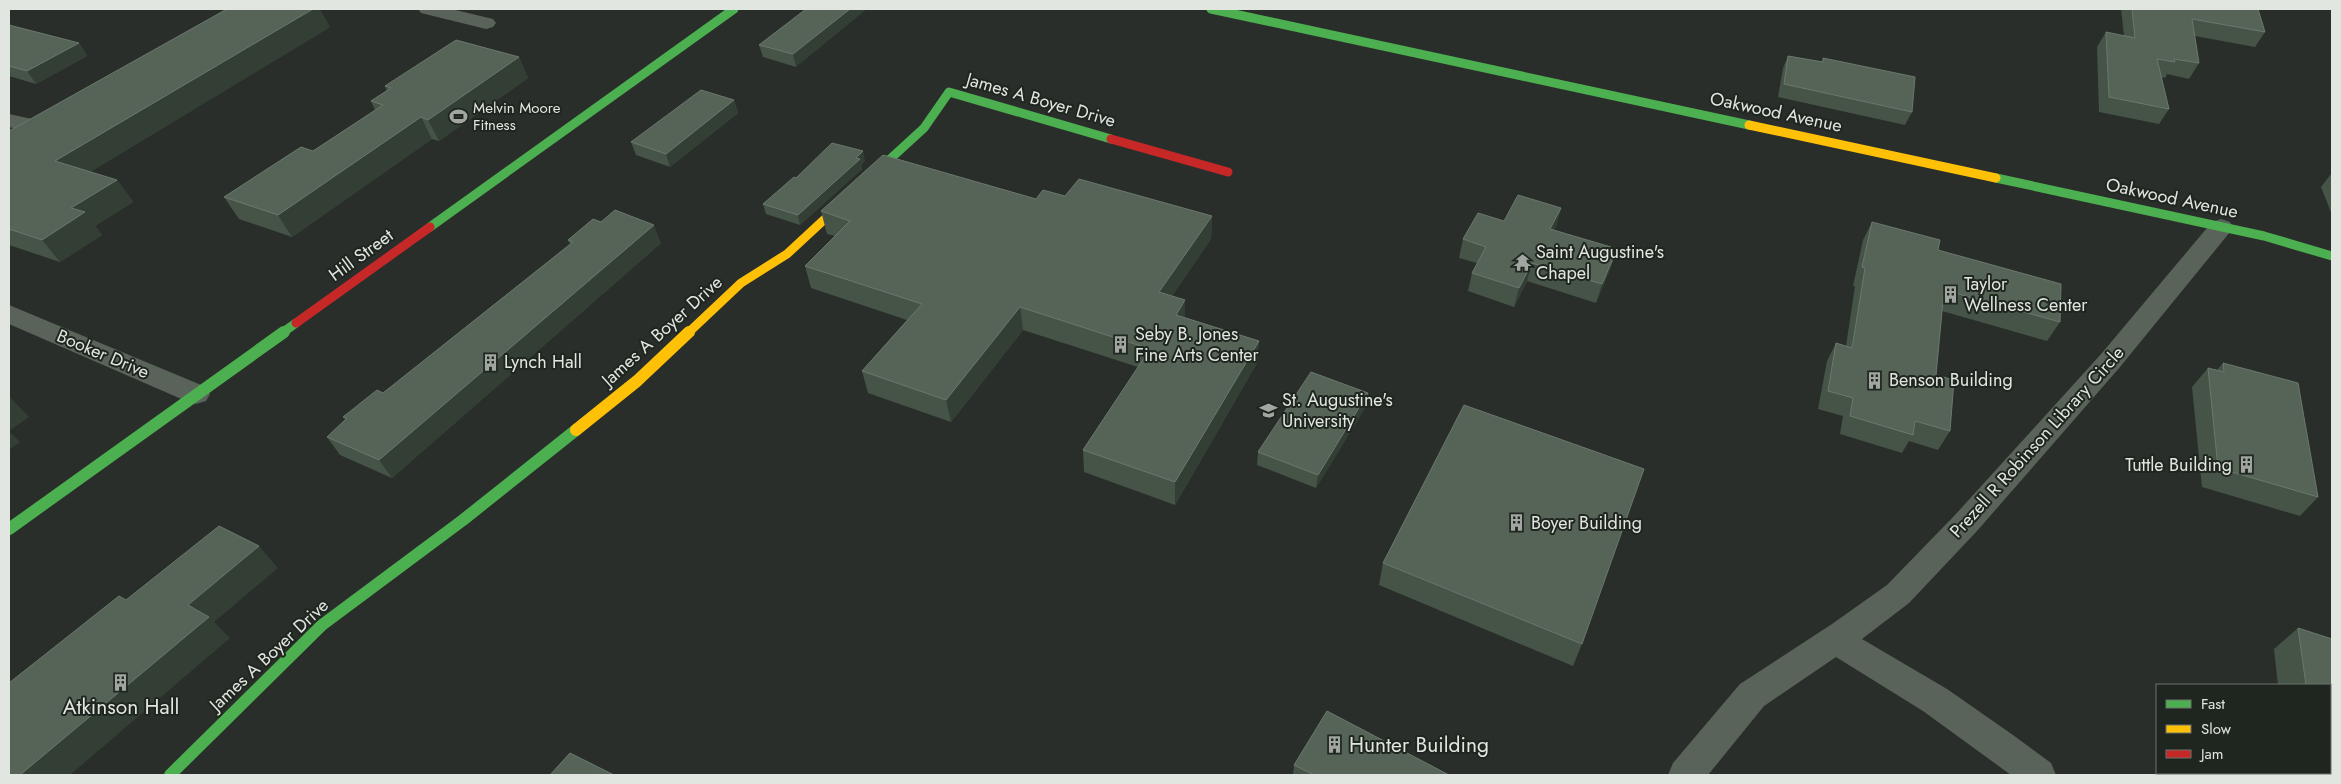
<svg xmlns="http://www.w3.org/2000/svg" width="2341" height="784" viewBox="0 0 2341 784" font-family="Jost,sans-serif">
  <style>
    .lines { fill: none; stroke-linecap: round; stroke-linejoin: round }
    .street { fill: #5a635a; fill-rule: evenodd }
    .fast-far1 { stroke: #4caf50; stroke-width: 9 }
    .fast { stroke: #4caf50; stroke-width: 12 }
    .slow-far1 { stroke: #ffc107; stroke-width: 9 }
    .slow { stroke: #ffc107; stroke-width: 12 }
    .jam { stroke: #c62828; stroke-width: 9 }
    .wall { fill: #455447 }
    .shaded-wall { fill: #333e34 }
    .building { fill: #566457; stroke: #6b786d }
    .labels { text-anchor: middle; stroke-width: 4; stroke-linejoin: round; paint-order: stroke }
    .far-poi-label { font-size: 15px; fill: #e1e6e1; stroke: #1f251f; text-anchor: start }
    .street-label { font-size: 18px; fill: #e1e6e1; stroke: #1f251f }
    .poi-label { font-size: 18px; fill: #e1e6e1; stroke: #1f251f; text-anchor: start }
    .near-poi-label { font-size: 21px; fill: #e1e6e1; stroke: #1f251f }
  </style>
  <rect width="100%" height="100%" fill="#2a2e2a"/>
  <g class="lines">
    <g class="street">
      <path d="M418,9H451L493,19L496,23L493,27L486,29L421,13Z"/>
      <path d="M9,114L32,119L35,124L32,129L24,131L9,127Z"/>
      <path d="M2221,219L2230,222L2233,227L2230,232L2120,367L1977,531L1909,603L1862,639L1947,689L2013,735L2051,763L2056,775H2011L1923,711L1836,657L1764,706L1708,775H1668L1673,763L1740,684L1832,624L1887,585L1955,515L2102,353L2212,222Z"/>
      <path d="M9,305L206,387L210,394L206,401L196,404L186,401L9,324Z"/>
    </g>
    <g class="fast-far1">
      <path d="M1211,9L1749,125"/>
      <path d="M1996,178L2264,236L2332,256"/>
      <path d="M841,204L924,128L949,92L1111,139"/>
      <path d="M430,227L734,9"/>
      <path d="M282,333L296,323"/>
    </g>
    <g class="fast">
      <path d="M9,529L284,332"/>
      <path d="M170,775L322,625L463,520L576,430"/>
    </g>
    <g class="slow-far1">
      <path d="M1749,125L1996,178"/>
      <path d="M688,333L741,283L787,254L841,204"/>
    </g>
    <path class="slow" d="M576,430L637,381L689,332"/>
    <g class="jam">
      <path d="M1111,139L1228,172"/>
      <path d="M296,323L430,227"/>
    </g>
  </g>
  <g class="wall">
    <path d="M806,9L796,67L763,57L759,45Z"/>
    <path d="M2121,9H2258L2265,32L2255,47L2195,36L2199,63L2189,79L2167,74L2165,78L2161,77L2169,109L2159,124L2099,112L2097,47L2106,32L2124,36Z"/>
    <path d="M9,25L79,43L87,56L36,84L9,76Z"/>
    <path d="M330,27L90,172L117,180L133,202L95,226L102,235L60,262L9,245V131Z"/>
    <path d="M1788,56L1822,62L1823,58L1912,112L1905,125L1778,97L1783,68Z"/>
    <path d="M519,57L528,78L439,141L432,139L292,237L239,219L224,197L313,151L375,110L371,101L387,91L385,86Z"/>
    <path d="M734,100L738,113L670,167L636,155L631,142Z"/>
    <path d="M865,161L861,165L862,169L800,225L766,214L763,204L796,178Z"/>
    <path d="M2331,174H2332V215L2321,187Z"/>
    <path d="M1065,196L1212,216L1211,239L1172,296L1185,318L1259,341L1257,363L1175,505L1084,472L1083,450L1138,367L1023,330L951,422L868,393L862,371L907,320L811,288L805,266L835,236L827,234L821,211L1036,199Z"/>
    <path d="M1561,208L1556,226L1554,230L1611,247L1609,252L1615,254L1609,272L1596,303L1527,281L1514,307L1468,291L1472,273L1477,263L1459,258L1463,239L1504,221Z"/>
    <path d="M1872,222L1938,250L2060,322L2047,341L1942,311L1936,375L1950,431L1938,450L1909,441L1902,453L1840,434L1843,416L1818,409L1827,361L1836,343L1846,346L1855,286H1853L1863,240Z"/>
    <path d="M568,240L661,243L392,478L340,455L327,437L346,420L343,417L383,393L570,244Z"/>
    <path d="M2223,363L2318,497L2300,516L2202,487L2192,387L2208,368L2217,370Z"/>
    <path d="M1366,406L1316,488L1257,465L1258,452Z"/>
    <path d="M1383,563L1582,644L1573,666L1379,585Z"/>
    <path d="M2298,628L2332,639V775H2289V773H2330V685H2278L2274,649Z"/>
    <path d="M1294,765L1449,775H1293Z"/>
  </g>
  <g class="shaded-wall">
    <path d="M313,9H320L330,27L72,183L55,161Z"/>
    <path d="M850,9H867L796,67L793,54Z"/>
    <path d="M79,43L87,56L36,84L27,71Z"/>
    <path d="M519,57L528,78L439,141L428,120Z"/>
    <path d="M734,100L738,113L670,167L666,154Z"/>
    <path d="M421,117L432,139L292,237L278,215Z"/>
    <path d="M863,151L865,161L861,165L862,169L800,225L798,215Z"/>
    <path d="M117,180L133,202L95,226L102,235L60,262L42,240L71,208Z"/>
    <path d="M1561,208L1556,226L1545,247L1550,229Z"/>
    <path d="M1212,216L1211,239L1159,315V292Z"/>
    <path d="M654,225L661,243L392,478L379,460Z"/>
    <path d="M1615,254L1609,272L1596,303L1602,284Z"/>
    <path d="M1532,263L1527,281L1514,307L1519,288Z"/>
    <path d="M1185,300V323L1176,315Z"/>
    <path d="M1020,307L1023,330L951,422L946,400Z"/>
    <path d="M1259,341L1257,363L1175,505V482Z"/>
    <path d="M1368,393L1366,406L1316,488L1318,475Z"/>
    <path d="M9,396L29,417L9,431L20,442L9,450Z"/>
    <path d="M259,546L278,568L214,622L230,638L70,775H20L188,605Z"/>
  </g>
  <g class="building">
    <path d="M227,9H313L55,161L117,180L71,208L85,212L42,240L9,229V131Z"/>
    <path d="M806,9H850L793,54L759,45Z"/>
    <path d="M2132,9H2258L2265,32L2192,19L2199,63L2174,59L2175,62L2157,59L2169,109L2109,97L2106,32L2135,38Z"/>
    <path d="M9,25L79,43L27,71L9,66Z"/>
    <path d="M456,40L519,57L428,120L421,117L278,215L224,197L301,147L313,151L383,105L371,101L391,88L385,86Z"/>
    <path d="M1788,56L1823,62V58L1915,77L1912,112L1784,84Z"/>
    <path d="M701,90L734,100L666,154L631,142Z"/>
    <path d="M832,143L863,151L856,158L860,159L798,215L763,204L794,177L796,178Z"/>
    <path d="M883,155L1036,199L1043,190L1065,196L1079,179L1212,216L1159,292L1185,300L1176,315L1259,341L1175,482L1083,450L1150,349L1020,307L946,400L862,371L922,304L805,266L850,221L821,211Z"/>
    <path d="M1518,195L1561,208L1550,229L1611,247L1609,252L1615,254L1602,284L1532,263L1519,288L1472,273L1486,247L1463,239L1478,213L1504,221Z"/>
    <path d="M615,210L654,225L379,460L327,437L347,418L343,417L377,390L383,393L573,242L568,240L593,219L601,222Z"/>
    <path d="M1872,222L1940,240L1938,250L2061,284L2060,322L1944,290L1936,375L1954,380L1950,431L1915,421L1913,435L1850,416L1853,398L1828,391L1836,343L1852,348L1865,268L1862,267Z"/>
    <path d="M2223,363L2298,383L2318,497L2218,468L2208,368L2224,372Z"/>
    <path d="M1311,372L1368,393L1318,475L1258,452Z"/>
    <path d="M1464,405L1644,469L1582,644L1383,563Z"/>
    <path d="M219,526L259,546L188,605L209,617L20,775H9V683L119,596L126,600Z"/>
    <path d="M2298,628L2332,639V775H2319V773H2330V685H2306Z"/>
    <path d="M1327,711L1449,775H1314L1294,765Z"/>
    <path d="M570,753L614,775H550Z"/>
  </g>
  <defs>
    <symbol id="stadium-bare" viewBox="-9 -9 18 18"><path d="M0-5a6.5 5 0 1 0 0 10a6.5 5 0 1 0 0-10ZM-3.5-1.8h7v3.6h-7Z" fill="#a1a6a1" stroke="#1f251f" stroke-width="2.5" paint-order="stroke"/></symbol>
    <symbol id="temple-bare" viewBox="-9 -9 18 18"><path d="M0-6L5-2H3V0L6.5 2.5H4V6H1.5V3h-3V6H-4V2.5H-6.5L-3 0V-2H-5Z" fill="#a1a6a1" stroke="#1f251f" stroke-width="2.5" paint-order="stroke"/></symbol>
    <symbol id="building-bare" viewBox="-9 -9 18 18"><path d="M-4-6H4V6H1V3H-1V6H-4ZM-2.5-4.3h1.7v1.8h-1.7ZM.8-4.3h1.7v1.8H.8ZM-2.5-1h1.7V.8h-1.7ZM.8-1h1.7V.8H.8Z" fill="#a1a6a1" stroke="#1f251f" stroke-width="2.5" paint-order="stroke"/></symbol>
    <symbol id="university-bare" viewBox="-9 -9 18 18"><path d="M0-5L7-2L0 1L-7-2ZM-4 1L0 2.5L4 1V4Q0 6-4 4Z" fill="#a1a6a1" stroke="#1f251f" stroke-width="2.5" paint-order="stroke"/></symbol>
  </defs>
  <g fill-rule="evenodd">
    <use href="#stadium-bare" x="446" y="104" width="25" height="25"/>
    <use href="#temple-bare" x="1510" y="250" width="25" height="25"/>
    <use href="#building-bare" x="1938" y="282" width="25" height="25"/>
    <use href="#building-bare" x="1108" y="332" width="25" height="25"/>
    <use href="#building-bare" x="478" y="350" width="25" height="25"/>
    <use href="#building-bare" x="1862" y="368" width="25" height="25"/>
    <use href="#university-bare" x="1256" y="398" width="25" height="25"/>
    <use href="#building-bare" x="2234" y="452" width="25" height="25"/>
    <use href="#building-bare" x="1504" y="510" width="25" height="25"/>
    <use href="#building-bare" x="108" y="670" width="25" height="25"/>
    <use href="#building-bare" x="1322" y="732" width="25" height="25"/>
  </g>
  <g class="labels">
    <g class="far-poi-label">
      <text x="473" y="113">Melvin Moore<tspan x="473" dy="17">Fitness</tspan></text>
    </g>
    <g class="street-label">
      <text transform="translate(1041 100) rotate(16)" y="6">James A Boyer Drive</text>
      <text transform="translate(1776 112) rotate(12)" y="6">Oakwood Avenue</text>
      <text transform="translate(2172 198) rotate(12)" y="6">Oakwood Avenue</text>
      <text transform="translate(361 255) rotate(-36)" y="6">Hill Street</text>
      <text transform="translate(662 331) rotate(-42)" y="6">James A Boyer Drive</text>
      <text transform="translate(103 354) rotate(23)" y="6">Booker Drive</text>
      <text transform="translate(2037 442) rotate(-48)" y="6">Prezell R Robinson Library Circle</text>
      <text transform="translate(269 655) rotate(-43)" y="6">James A Boyer Drive</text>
    </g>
    <g class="poi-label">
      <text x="1536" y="258">Saint Augustine's<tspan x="1536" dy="21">Chapel</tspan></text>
      <text x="1964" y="290">Taylor<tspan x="1964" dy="21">Wellness Center</tspan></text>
      <text x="1135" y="340">Seby B. Jones<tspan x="1135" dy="21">Fine Arts Center</tspan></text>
      <text x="504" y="368">Lynch Hall</text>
      <text x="1889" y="386">Benson Building</text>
      <text x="1282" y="406">St. Augustine's<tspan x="1282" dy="21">University</tspan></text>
      <text x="2232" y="471" text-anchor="end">Tuttle Building</text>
      <text x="1531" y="529">Boyer Building</text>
    </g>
    <g class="near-poi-label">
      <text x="121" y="714">Atkinson Hall</text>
      <text x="1349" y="752" text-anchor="start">Hunter Building</text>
    </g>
  </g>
  <rect width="2341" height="784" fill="none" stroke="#e1e6e1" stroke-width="20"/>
  <rect x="2156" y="684" width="175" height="90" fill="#1f251f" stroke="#6d726d"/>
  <rect x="2166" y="700" width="25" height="8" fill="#4caf50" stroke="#6d726d"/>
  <text x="2201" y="709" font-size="15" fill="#e1e6e1">Fast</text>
  <rect x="2166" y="725" width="25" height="8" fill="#ffc107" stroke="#6d726d"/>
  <text x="2201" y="734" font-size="15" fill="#e1e6e1">Slow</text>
  <rect x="2166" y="750" width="25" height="8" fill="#c62828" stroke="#6d726d"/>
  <text x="2201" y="759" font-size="15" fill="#e1e6e1">Jam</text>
</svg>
